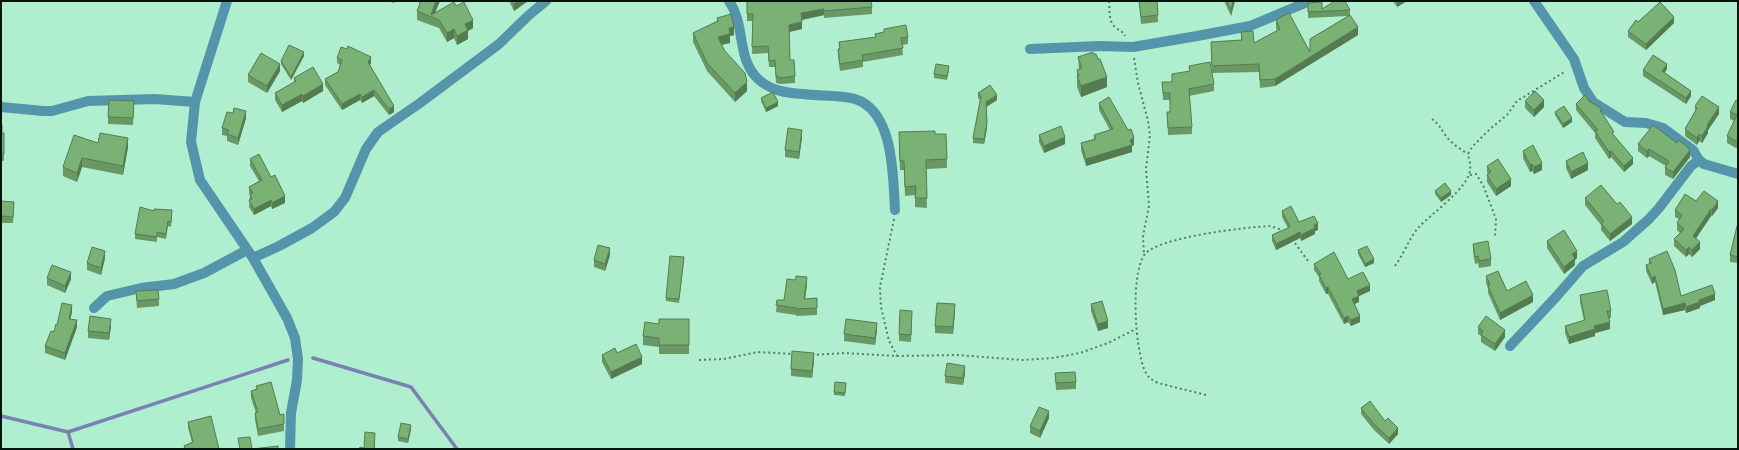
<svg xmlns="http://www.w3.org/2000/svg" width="1739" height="450" viewBox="0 0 1739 450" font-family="'Nunito Sans',sans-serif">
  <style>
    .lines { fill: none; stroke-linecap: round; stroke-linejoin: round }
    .stream { stroke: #7a82b3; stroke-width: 3.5 }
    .path { stroke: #557e69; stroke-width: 2; stroke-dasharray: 2 3; stroke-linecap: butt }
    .minor { stroke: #5495ab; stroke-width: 10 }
    .wall { fill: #699864 }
    .shaded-wall { fill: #557c51 }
    .building { fill: #7ab174; stroke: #557c51 }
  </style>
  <rect width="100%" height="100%" fill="#afeece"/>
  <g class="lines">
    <g class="stream">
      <path d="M313,358L411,387L457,449"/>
      <path d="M1,416L68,432L73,449"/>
      <path d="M68,432L288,360"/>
    </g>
    <g class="path">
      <path d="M1109,1C1110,9 1108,21 1115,27C1119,31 1123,31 1125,36"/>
      <path d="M1134,58L1138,83L1148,121L1150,135L1146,169L1149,206L1143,236L1144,255"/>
      <path d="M1432,119C1439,124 1441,129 1446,136C1451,143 1460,149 1468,154"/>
      <path d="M1470,175L1476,174L1483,185L1496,219L1495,237"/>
      <path d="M894,219L880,287L881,307L889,341L897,356"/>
      <path d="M1292,239L1308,261"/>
      <path d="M1395,266C1404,254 1409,238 1419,227C1431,214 1470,187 1470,169C1471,165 1469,159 1468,154L1472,147L1490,129L1507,115L1517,101L1566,71"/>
      <path d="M812,355L844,353L897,356L957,355L1023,360L1053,358L1080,353L1108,343L1136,329"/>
      <path d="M699,360L724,359L758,352L793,354"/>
      <path d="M1206,395L1158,383C1152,380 1148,378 1145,371C1135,350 1130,273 1145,254C1159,237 1247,227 1270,226L1282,230L1284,232"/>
    </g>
    <g class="minor">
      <path d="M227,1L195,102L191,142L200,180L253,258L287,318L295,338L298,359L297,380L291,413L290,449"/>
      <path d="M729,1C746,25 736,58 758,79C771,91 787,93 803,94C817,96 843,95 855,99C894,111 893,176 895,210"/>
      <path d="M1534,1L1574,59L1584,88L1593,102L1625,122L1646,123L1663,128L1693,150L1699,160L1704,164L1738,174"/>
      <path d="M1030,49L1100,46L1133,47L1197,36L1250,26L1310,1"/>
      <path d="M1,107L43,111H52L88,101L155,99L195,102"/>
      <path d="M253,258L279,246L312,228L334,212L345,198L366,149L378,132L420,103L499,44L529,15L546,1"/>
      <path d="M94,308L107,296L141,288L174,284L204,273L247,250"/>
      <path d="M1510,346L1556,297L1583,266L1623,242L1649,219L1659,208L1691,166L1699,160"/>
    </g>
  </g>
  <g class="wall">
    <path d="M388,1H395L394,3Z"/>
    <path d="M414,1H440L435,13L456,6L473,28L468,31V39L457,45L454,38L447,42L439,28L417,20V11L420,3Z"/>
    <path d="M509,1H528L514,11Z"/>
    <path d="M747,1L872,7V14L824,18V15L802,20V29L789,32L790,60L795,76V83L781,84L776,83L775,67H769L768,53L752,54L753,21H747Z"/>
    <path d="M1139,1H1157L1158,22L1141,24Z"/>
    <path d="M1224,1H1235L1231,16Z"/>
    <path d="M1393,1H1407L1397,7Z"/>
    <path d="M1308,3L1322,9L1350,10V15L1358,35L1275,86L1260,88L1259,72L1212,73L1211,42L1241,40V32L1254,43L1277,31L1276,28V20L1310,51V39L1348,16L1308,18Z"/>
    <path d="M717,18L734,35L730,36V43L722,45L747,91L735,102L707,71L693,42V33L717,21Z"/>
    <path d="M1638,22L1674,23L1646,50L1628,37V31Z"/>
    <path d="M884,29L908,37V44L902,45L903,55L863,62V67L840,71L838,56V49H839V42L875,37V34L884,32Z"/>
    <path d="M1093,54L1098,59L1107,87L1081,97L1077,87V70L1079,69L1078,57Z"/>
    <path d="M304,56L291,80L281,64V61Z"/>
    <path d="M337,58L371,63L370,65L394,112L389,115L374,96L362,103L360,100L342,110L325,85V79L338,72L340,65L337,63Z"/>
    <path d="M1189,66L1214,84V91L1189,96L1192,127V134L1168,135L1167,112H1170V100H1163L1162,82H1172L1189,71Z"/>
    <path d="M1667,69L1664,73L1691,96L1686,104L1643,76V70Z"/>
    <path d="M949,70L947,80L934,78V74Z"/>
    <path d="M280,71L267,93L248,82V75Z"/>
    <path d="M294,78L323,91L303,103L302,101L282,112L275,100V93L294,83Z"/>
    <path d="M978,93L997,100L986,107L987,128L984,144L973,143V138L980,100L978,98Z"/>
    <path d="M761,98L778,106L766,112L761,101Z"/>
    <path d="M1525,101L1544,107L1534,117L1525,108Z"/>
    <path d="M1589,101L1602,112L1614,136L1633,164L1624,172L1611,157L1609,159L1595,138V133L1576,110V104Z"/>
    <path d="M1738,101V149L1727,143V136L1734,121L1730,119V112Z"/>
    <path d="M1099,103L1134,145L1132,146V152L1086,166L1081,150V143L1094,139V135L1110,130L1099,110Z"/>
    <path d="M1695,106L1719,114L1708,130V133L1702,143L1699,141L1697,145L1685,136V129L1695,112Z"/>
    <path d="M134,108L133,125L108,124V117Z"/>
    <path d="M1555,112L1572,122L1563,128L1555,115Z"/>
    <path d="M246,118L238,145L227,141V136L222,135V128Z"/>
    <path d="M1,125L2,133H4V161H1Z"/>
    <path d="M935,134H946L947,168L926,169L927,208L915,207V195L905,196L904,170H900L899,141Z"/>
    <path d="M1039,135L1065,144L1044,153L1039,142Z"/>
    <path d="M802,137L799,159L785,157V150Z"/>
    <path d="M98,143L128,147L123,175L82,167L77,182L63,176V167Z"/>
    <path d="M1638,144L1690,157L1673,179L1665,175V168L1666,166L1649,156L1647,158L1638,151Z"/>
    <path d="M1523,151L1542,170L1534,174L1532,171L1530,172L1523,158Z"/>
    <path d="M250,159L285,203L272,209L271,206L254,215L249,207L250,194L249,193V187L259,181L250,166Z"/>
    <path d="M1566,161L1588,170L1571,179L1566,168Z"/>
    <path d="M1487,166L1511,186L1496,196L1487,182V175L1488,174L1487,173Z"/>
    <path d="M1435,191L1451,195L1441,202L1435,194Z"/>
    <path d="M1585,198L1617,204L1632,224L1610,241L1601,230V225L1585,205Z"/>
    <path d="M1,201L14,209L13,223H1Z"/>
    <path d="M1696,201L1718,208L1712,216H1711L1696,238L1700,249L1692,257L1689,254L1686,257L1674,246V239L1680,233L1677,230V223L1679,219L1675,217V210Z"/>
    <path d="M1282,211L1299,222L1318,230L1315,231V234L1301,241L1300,238L1276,250L1272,241V235L1288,228L1282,217Z"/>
    <path d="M172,215L171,227L168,226L166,239L157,237V242L135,239V234Z"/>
    <path d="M1738,227V263L1730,262V255Z"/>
    <path d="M1547,241L1577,258L1575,260V265L1564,274L1547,248Z"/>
    <path d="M1473,244L1491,259V266L1479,268L1478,263L1475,264L1473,251Z"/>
    <path d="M1358,250L1374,263L1365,267L1358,254Z"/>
    <path d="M610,255L605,271L594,267V260Z"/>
    <path d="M105,258L101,275L87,270V263Z"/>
    <path d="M1649,259L1681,296L1715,300L1700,306V308L1686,313L1685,310L1663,315L1655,282L1652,284L1646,271V265L1649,264Z"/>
    <path d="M684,260L679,303L666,301V298Z"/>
    <path d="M1314,264L1348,279L1370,291L1359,296V302L1355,304L1360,322L1351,326L1348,322L1344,324L1328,294H1326L1319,281V277L1314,270Z"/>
    <path d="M1486,276L1507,291L1533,302L1500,320L1488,293V288L1486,283Z"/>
    <path d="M47,278L71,279L65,293L47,285Z"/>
    <path d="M807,284L805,299L817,298V315L796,316V315L776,312L777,300H784Z"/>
    <path d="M136,291L159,299V306L137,308Z"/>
    <path d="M1580,295L1611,311V318H1609L1610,329L1595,333V336L1569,344L1565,333V326L1584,321L1580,302Z"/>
    <path d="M1091,304L1108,328L1098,331L1091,311Z"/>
    <path d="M955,311L953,334L935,333V326Z"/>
    <path d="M72,312L70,319L77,327L65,360L45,353V346L57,325Z"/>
    <path d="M912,318L911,342L899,341V334Z"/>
    <path d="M689,319V354H659V347L643,345V336L659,324Z"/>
    <path d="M111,326L109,340L88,338V331Z"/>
    <path d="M1478,327L1505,337L1495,351L1481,342V336L1478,334Z"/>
    <path d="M877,330L875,345L844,341V334Z"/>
    <path d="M617,353L642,364L611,379L602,362V355Z"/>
    <path d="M814,360L812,378L791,376V369Z"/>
    <path d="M965,373L963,385L945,383V376Z"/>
    <path d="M1055,373L1076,382V389L1056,390Z"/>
    <path d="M256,386L280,415L284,414V431L258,436L255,420V413H256L251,398V391L256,389Z"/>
    <path d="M846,386L845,396L834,395V392Z"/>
    <path d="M1361,408L1385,421L1398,434L1389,444L1374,430L1361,414Z"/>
    <path d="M1049,418L1040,438L1030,433V426Z"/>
    <path d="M188,422L219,449H184V446L192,442L188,428Z"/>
    <path d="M411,429L408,443L398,441V437Z"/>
  </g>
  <g class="shaded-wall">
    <path d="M436,1H440L433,17L431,15Z"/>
    <path d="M518,1H528L514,11V4Z"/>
    <path d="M1233,1H1235L1231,16V10Z"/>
    <path d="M1397,1H1407L1397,7Z"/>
    <path d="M824,9V15L801,20V13Z"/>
    <path d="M1674,17V23L1646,50V44Z"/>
    <path d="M473,20V28L468,31V39L457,45V36L465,24Z"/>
    <path d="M802,22V29L789,32V25Z"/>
    <path d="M734,27V35L730,36V43L718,45V37L729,28Z"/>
    <path d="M1358,27V35L1275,86V79Z"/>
    <path d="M454,29V38L447,42V33Z"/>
    <path d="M304,52V56L291,80V77Z"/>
    <path d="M371,57V63L368,68V62Z"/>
    <path d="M280,64V71L267,93V86Z"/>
    <path d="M1667,64V69L1662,77V71Z"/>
    <path d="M1107,77V87L1081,97V86Z"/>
    <path d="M747,82V91L735,102V93Z"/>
    <path d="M323,84V91L303,103V96Z"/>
    <path d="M374,90V96L362,103V97Z"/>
    <path d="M1691,91V96L1686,104V98Z"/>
    <path d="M302,94V101L282,112V105Z"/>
    <path d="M360,94V100L342,110V104Z"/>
    <path d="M997,95V100L986,107V102Z"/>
    <path d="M1544,100V107L1534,117V110Z"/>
    <path d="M778,102V106L766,112V108Z"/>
    <path d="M394,106V112L389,115V109Z"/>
    <path d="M1719,107V114L1708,130V133L1702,143V136L1707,125Z"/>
    <path d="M246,111V118L238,145V138Z"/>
    <path d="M1572,118V122L1563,128V124Z"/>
    <path d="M987,123V128L984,144V139Z"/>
    <path d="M802,130V137L799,159V152Z"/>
    <path d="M1699,134V141L1697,145V138Z"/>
    <path d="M1065,137V144L1044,153V146Z"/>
    <path d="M128,138V147L123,175V166Z"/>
    <path d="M1134,138V145L1132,146V152L1086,166V159Z"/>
    <path d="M1649,149V156L1647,158V151Z"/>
    <path d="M1690,150V157L1673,179V172Z"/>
    <path d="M1611,151V157L1609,159V152Z"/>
    <path d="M82,158V167L77,182V173Z"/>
    <path d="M1633,158V164L1624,172V166Z"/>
    <path d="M1542,163V170L1534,174V167Z"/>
    <path d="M1588,163V170L1571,179V172Z"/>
    <path d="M1532,164V171L1530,172V165Z"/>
    <path d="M1511,179V186L1496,196V189Z"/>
    <path d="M1451,191V195L1441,202V198Z"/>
    <path d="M285,196V203L272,209V203Z"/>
    <path d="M271,200V206L254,215V209Z"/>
    <path d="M1718,201V208L1712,216V210Z"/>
    <path d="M1711,209V216L1693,243V236Z"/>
    <path d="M1632,217V224L1610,241V234Z"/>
    <path d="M1318,223V230L1315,231V234L1301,241V235L1314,225Z"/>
    <path d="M1300,232V238L1276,250V244Z"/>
    <path d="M1700,242V249L1692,257V250Z"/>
    <path d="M1689,247V254L1686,257V250Z"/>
    <path d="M610,248V255L605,271V264Z"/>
    <path d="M105,251V258L101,275V268Z"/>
    <path d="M1577,251V258L1575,260V265L1564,274V267L1572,254Z"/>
    <path d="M1374,259V263L1365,267V264Z"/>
    <path d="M71,272V279L65,293V286Z"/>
    <path d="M1655,276V282L1652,284V278Z"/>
    <path d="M807,277V284L804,306V299Z"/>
    <path d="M1370,285V291L1359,296V302L1352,305V299L1357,291Z"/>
    <path d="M1328,287V294H1326V288Z"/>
    <path d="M1715,294V300L1700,306V308L1686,313V307L1699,300Z"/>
    <path d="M1533,295V302L1500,320V313Z"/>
    <path d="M1685,303V310L1663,315V309Z"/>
    <path d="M955,304V311L953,334V327Z"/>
    <path d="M72,305V312L69,326V319Z"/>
    <path d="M1348,316V322L1344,324V318Z"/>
    <path d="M1360,316V322L1351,326V320Z"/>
    <path d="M111,319V326L109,340V333Z"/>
    <path d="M77,320V327L65,360V353Z"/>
    <path d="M1108,321V328L1098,331V324Z"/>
    <path d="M1610,322V329L1595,333V336L1569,344V337L1594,326Z"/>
    <path d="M877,323V330L875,345V338Z"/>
    <path d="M1505,330V337L1495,351V344Z"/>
    <path d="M814,353V360L812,378V371Z"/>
    <path d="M642,357V364L611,379V372Z"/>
    <path d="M965,366V373L963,385V378Z"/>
    <path d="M1049,411V418L1040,438V431Z"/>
    <path d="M411,425V429L408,443V439Z"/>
    <path d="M1398,428V434L1389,444V438Z"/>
    <path d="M375,433V449H374Z"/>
  </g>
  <g class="building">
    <path d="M421,1H436L431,15L454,2L456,6L464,2L473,20L465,24L468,30L457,36L454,29L447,33L439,20L417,11Z"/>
    <path d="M512,1H518L514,4Z"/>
    <path d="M747,1H871L872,7L824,11V9L801,13L802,22L789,25L790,60H794L795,76L781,78L776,76L775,60L769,61L768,46L752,47L753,14H747Z"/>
    <path d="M1139,1H1157L1158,15L1141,17Z"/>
    <path d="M1227,1H1233L1231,10Z"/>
    <path d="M1335,1H1345L1350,10L1308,12V3L1322,2V9Z"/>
    <path d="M1660,2L1674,17L1646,44L1628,31L1636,20L1638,22Z"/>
    <path d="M1289,13L1310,52V39L1350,15L1358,27L1275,79L1260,80L1259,64L1212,66L1211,42L1242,40L1241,32L1253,31L1254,43L1280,29L1276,20Z"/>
    <path d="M731,14L734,27L729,28L730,34L718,37L724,50L745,73L747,82L735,93L707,63L693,33L718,21L717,18Z"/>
    <path d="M906,25L908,37L901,38L903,48L862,55L863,60L840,64L838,49H840L839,42L876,37L875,34L884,32V29Z"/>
    <path d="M289,45L304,52L291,77L281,61Z"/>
    <path d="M348,46L371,57L368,62L394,106L389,109L374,90L362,97L360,94L342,104L325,79L338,72L342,60L337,58L341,47L347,49Z"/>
    <path d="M1093,52V54H1096L1098,59H1100L1107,77L1081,86L1077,76H1079L1077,70L1082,68L1078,57Z"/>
    <path d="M261,53L280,64L267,86L248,75Z"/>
    <path d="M1653,55L1667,64L1662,71L1691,91L1686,98L1643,70Z"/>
    <path d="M1210,62L1214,84L1189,89L1192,127L1168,128L1167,112H1170V93H1163L1162,82H1172V74L1190,71L1189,66Z"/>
    <path d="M936,64L949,66L947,76L934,74Z"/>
    <path d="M313,67L323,84L303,96L302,94L282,105L275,93L296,81L294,78Z"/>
    <path d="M990,85L997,95L986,102L987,123L984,139L973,138L981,96L978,93Z"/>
    <path d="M1535,91L1544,100L1534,110L1525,101Z"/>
    <path d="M773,92L778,102L766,108L761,98Z"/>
    <path d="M1585,95L1589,101L1602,109L1600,110L1614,132L1612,133L1633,158L1624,166L1611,151L1609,152L1595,131L1598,130L1576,104Z"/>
    <path d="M1702,96L1719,107L1707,125L1708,126L1702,136L1699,134L1697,138L1685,129L1697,108L1695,106Z"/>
    <path d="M1109,97L1128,130L1131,129L1134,138L1130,140L1132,145L1086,159L1081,143L1096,139L1094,135L1113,129L1099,103Z"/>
    <path d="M109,100L134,101L133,118L108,117Z"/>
    <path d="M1736,100L1738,101V142L1727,136L1737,115L1730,112Z"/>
    <path d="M1564,106L1572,118L1563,124L1555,112Z"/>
    <path d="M234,108L246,111L238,138L227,134L229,130L222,128L227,112L233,113Z"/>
    <path d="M1,125H2V133H4V154H1Z"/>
    <path d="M1653,125L1677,143L1679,140L1690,150L1673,172L1665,168L1669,161L1649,149L1647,151L1638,144Z"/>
    <path d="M1061,126L1065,137L1044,146L1039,135Z"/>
    <path d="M788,128L802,130L799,152L785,150Z"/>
    <path d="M935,131V134H946L947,159L926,160L927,198H915L916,186L905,187L904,161H900L899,132Z"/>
    <path d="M100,133L128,138L123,166L82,158L77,173L63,167L74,135L98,143Z"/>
    <path d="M1533,145L1542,163L1534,167L1532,164L1530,165L1523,151Z"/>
    <path d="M1583,152L1588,163L1571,172L1566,161Z"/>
    <path d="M259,154L271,177L275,175L285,196L272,203L271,200L254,209L249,200L252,199L250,194L253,193L249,187L262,180L250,159Z"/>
    <path d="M1498,159L1511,179L1496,189L1487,175L1491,172L1487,166Z"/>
    <path d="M1445,183L1451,191L1441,198L1435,191Z"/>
    <path d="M1601,185L1617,204L1620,202L1632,217L1610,234L1601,223L1604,221L1585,198Z"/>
    <path d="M1704,191L1718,201L1712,210L1711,209L1693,236L1700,242L1692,250L1689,247L1686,250L1674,239L1684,229L1677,223L1682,215L1675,210L1685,194L1696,201Z"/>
    <path d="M1,201L14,202L13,217L1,216Z"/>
    <path d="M1291,206L1299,222L1314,216L1318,223L1314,225L1315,228L1301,235L1300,232L1276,244L1272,235L1290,227L1282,211Z"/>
    <path d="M140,207L154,211V209L172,210L171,222L168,221L166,234L157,232V237L135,234Z"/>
    <path d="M1737,226L1738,227V257L1730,255Z"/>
    <path d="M1564,230L1577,251L1572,254L1575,258L1564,267L1547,241Z"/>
    <path d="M1488,241L1491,259L1479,261L1478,256L1475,257L1473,244Z"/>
    <path d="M598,245L610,248L605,264L594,260Z"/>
    <path d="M1367,246L1374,259L1365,264L1358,250Z"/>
    <path d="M92,247L105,251L101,268L87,263Z"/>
    <path d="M1667,251L1675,270L1681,296L1712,285L1715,294L1699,300L1700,302L1686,307L1685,303L1663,309L1655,276L1652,278L1646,265L1651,263L1649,259Z"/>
    <path d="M1334,252L1348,279L1363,272L1370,285L1357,291L1359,296L1352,299L1360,316L1351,320L1348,316L1344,318L1328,287L1326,288L1319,275L1321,274L1314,264Z"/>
    <path d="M670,256L684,257L679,299L666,298Z"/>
    <path d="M52,265L71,272L65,286L47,278Z"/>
    <path d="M1498,271L1507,291L1526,281L1533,295L1500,313L1488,286L1490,285L1486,276Z"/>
    <path d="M796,276L807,277L804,299L817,298V308L796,309V308L776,305L777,300H784L787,279L795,280Z"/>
    <path d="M158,290L159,299L137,301L136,291Z"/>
    <path d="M1607,290L1611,311H1607L1610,322L1594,326L1595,329L1569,337L1565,326L1585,320L1580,295Z"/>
    <path d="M1102,301L1108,321L1098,324L1091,304Z"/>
    <path d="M62,303L72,305L69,319L77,320L65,353L45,346L51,331L54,332L56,324L57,325Z"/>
    <path d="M937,303L955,304L953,327L935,326Z"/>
    <path d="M900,310L912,311L911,335L899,334Z"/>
    <path d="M90,316L111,319L109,333L88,331Z"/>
    <path d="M1486,316L1505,330L1495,344L1481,335L1483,331L1478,327Z"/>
    <path d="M659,319H689V345H659V338L643,336L645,322L659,324Z"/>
    <path d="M846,319L877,323L875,338L844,334Z"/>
    <path d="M636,344L642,357L611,372L602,355L615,348L617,353Z"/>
    <path d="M792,351L814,353L812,371L791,369Z"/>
    <path d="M947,363L965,366L963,378L945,376Z"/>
    <path d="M1075,372L1076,382L1056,383L1055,373Z"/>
    <path d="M271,382L280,415L284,414V424L258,429L255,413L258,412L251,391L257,389L256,386Z"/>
    <path d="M835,382L846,383L845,393L834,392Z"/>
    <path d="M1370,401L1385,421L1388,418L1398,428L1389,438L1374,424L1361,408Z"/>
    <path d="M1039,407L1049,411L1040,431L1030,426Z"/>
    <path d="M211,416L219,449H185L184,446L193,442L188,422Z"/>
    <path d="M401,423L411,425L408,439L398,437Z"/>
    <path d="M365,432L375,433L374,448L376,449H359L360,447L364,448Z"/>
    <path d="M250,437L252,449L278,446V449H240L238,438Z"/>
  </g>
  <rect width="1739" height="450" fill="none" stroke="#00150b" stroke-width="4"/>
</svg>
